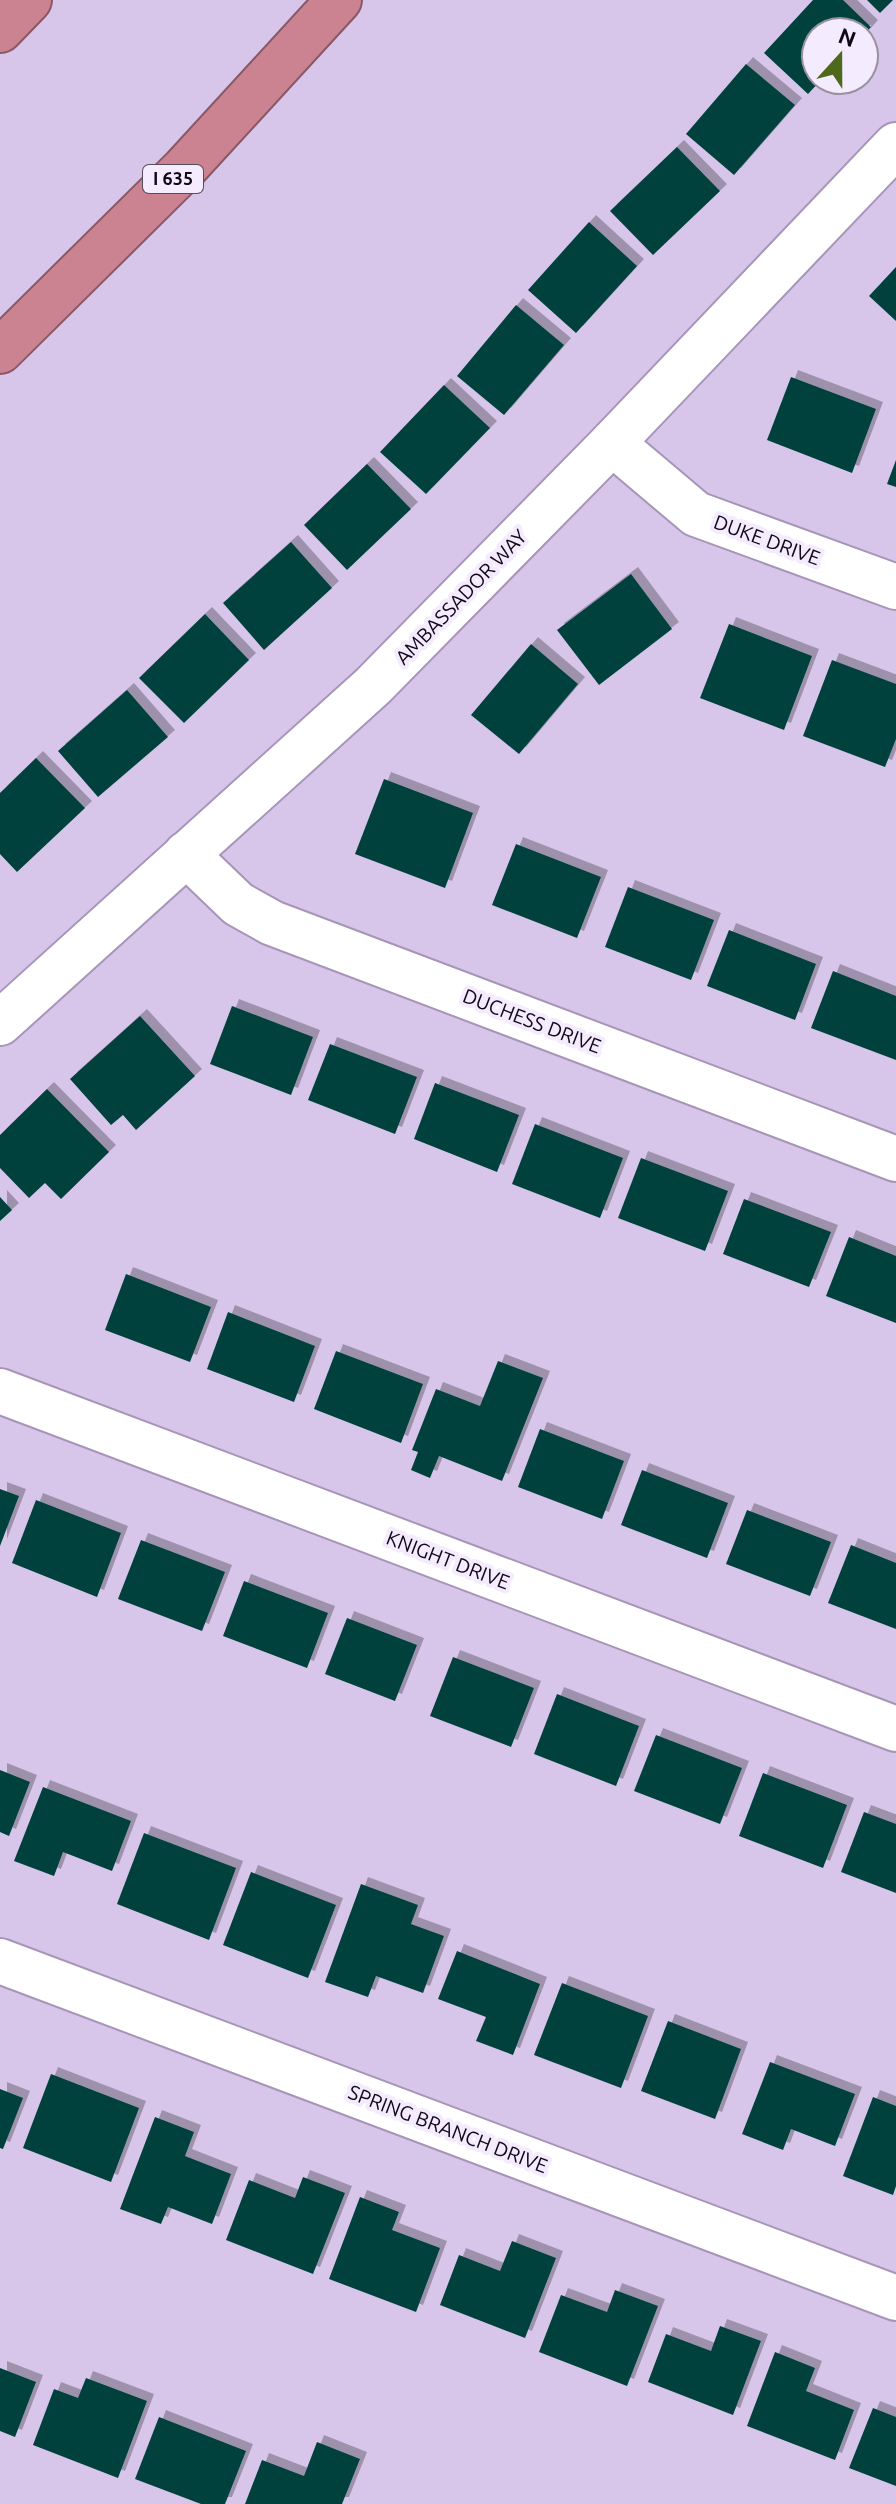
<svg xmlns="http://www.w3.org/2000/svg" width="896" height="2504" viewBox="0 0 896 2504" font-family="Ubuntu,sans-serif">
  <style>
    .building { fill: #06413d; filter: url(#shadow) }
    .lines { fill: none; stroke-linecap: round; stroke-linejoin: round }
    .minor-casing { stroke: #a695b8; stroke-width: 48 }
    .highway-casing { stroke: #895866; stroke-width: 48 }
    .minor { stroke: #fff; stroke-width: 44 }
    .highway { stroke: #cb8291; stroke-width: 44 }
    .labels { text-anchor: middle; stroke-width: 8; stroke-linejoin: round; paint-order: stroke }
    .shield { fill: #f4ebfe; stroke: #544d5b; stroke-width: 2 }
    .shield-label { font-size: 18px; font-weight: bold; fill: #0f0915 }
    .street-label { font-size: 20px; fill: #0f0915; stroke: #f4ebfe }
  </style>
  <defs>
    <filter id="shadow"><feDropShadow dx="7" dy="-7" stdDeviation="0" flood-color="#0004"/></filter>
  </defs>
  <rect width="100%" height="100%" fill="#d7c6ea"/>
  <g class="building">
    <path d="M813,0H843L871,27L864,35V32H816V80H821L808,94L764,53Z"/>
    <path d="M867,0H893L880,13Z"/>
    <path d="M746,64L795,105L734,175L686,134Z"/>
    <path d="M677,147L720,191L653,255L610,211Z"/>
    <path d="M589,222L637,266L576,333L528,290Z"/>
    <path d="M896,267V321L869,296Z"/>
    <path d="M516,305L564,345L504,415L457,376Z"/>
    <path d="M791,377L876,409L852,473L767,440Z"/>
    <path d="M444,385L490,428L426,494L380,452Z"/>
    <path d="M896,460V487L887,484Z"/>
    <path d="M367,464L411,509L347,570L304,525Z"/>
    <path d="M291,542L332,588L264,650L223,603Z"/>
    <path d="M631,574L672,629L599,685L557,630Z"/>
    <path d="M205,614L249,660L184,723L139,678Z"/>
    <path d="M729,624L812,656L784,730L700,698Z"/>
    <path d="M531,644L578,684L519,754L471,715Z"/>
    <path d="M832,660L896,684V739L885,767L803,736Z"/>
    <path d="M127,690L168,737L98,797L58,751Z"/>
    <path d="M36,758L85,808L17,872L0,854V793Z"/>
    <path d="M384,779L473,813L445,888L355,854Z"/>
    <path d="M516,844L601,877L577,938L492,905Z"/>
    <path d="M628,887L714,920L691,980L605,947Z"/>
    <path d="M729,930L816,964L795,1020L707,986Z"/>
    <path d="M833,971L896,996V1060L811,1028Z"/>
    <path d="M232,1006L313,1037L291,1095L210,1064Z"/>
    <path d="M140,1016L195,1076L136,1130L123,1115L111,1125L70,1079Z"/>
    <path d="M330,1044L417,1077L395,1134L308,1100Z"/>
    <path d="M435,1083L519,1115L497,1172L414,1139Z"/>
    <path d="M47,1089L109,1152L61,1199L45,1183L29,1198L0,1168V1135Z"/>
    <path d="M535,1124L623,1158L600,1218L512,1184Z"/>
    <path d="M641,1158L728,1191L705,1251L618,1218Z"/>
    <path d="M0,1197L12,1210L0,1221Z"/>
    <path d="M744,1199L831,1232L809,1287L723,1254Z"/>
    <path d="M849,1237L896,1256V1323L826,1296Z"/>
    <path d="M126,1274L211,1307L190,1362L105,1330Z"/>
    <path d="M228,1312L315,1346L294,1402L207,1369Z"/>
    <path d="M336,1351L423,1384L401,1443L314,1409Z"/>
    <path d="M498,1361L543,1378L502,1481L439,1456L430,1478L411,1470L418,1452L412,1450L436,1389L480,1406Z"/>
    <path d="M540,1429L624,1461L602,1519L518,1487Z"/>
    <path d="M642,1470L728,1503L707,1558L621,1525Z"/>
    <path d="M0,1489L19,1496L0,1546Z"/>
    <path d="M36,1500L121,1533L97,1597L12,1563Z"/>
    <path d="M747,1510L831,1542L810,1596L726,1564Z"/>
    <path d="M141,1540L225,1572L202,1631L118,1599Z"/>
    <path d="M851,1545L896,1563V1629L828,1603Z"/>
    <path d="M244,1581L328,1613L307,1668L223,1636Z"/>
    <path d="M347,1618L417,1645L395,1701L325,1674Z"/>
    <path d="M453,1657L534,1688L511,1747L430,1716Z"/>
    <path d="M557,1694L639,1726L616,1786L534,1754Z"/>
    <path d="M656,1735L742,1768L720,1824L634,1791Z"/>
    <path d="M0,1770L30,1782L9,1836L0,1832Z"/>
    <path d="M763,1773L847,1805L823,1868L739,1836Z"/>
    <path d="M43,1787L131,1821L112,1871L63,1852L54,1876L14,1861Z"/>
    <path d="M864,1812L896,1824V1893L841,1872Z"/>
    <path d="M144,1833L236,1868L209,1940L117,1904Z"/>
    <path d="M251,1872L336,1905L308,1978L223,1945Z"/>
    <path d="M361,1884L418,1905L411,1924L444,1936L423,1993L376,1976L368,1997L325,1982Z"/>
    <path d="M457,1951L540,1984L513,2055L476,2041L486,2017L438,1999Z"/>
    <path d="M562,1983L648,2016L621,2088L534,2055Z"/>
    <path d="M668,2021L741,2049L715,2119L641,2091Z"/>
    <path d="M770,2062L855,2094L835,2146L791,2129L783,2150L742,2134Z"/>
    <path d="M51,2074L139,2108L111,2182L23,2148Z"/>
    <path d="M0,2089L23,2098L3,2149L0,2148Z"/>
    <path d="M873,2097L896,2106V2186L893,2195L843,2176Z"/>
    <path d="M155,2117L194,2132L185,2156L231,2174L212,2224L168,2207L161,2224L120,2209Z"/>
    <path d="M303,2177L345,2193L313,2274L226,2240L249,2180L295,2198Z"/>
    <path d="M360,2197L399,2212L392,2230L440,2248L416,2312L329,2279Z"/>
    <path d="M512,2241L556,2258L525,2338L440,2305L459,2255L500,2271Z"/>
    <path d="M615,2290L658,2306L627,2386L539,2352L561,2295L607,2312Z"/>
    <path d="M720,2326L761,2341L733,2415L648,2382L666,2334L711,2351Z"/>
    <path d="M775,2352L815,2368L806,2391L854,2410L835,2460L747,2426Z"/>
    <path d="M0,2368L36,2382L15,2437L0,2431Z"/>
    <path d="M86,2378L147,2401L118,2478L33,2445L54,2389L78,2398Z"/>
    <path d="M873,2408L896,2417V2486L849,2468Z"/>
    <path d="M159,2417L246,2451L225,2504H201L135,2479Z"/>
    <path d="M317,2442L360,2459L342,2504H245L262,2460L304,2476Z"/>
  </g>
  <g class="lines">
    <defs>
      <g id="minor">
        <path d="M612,443L696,514L896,587"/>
        <path d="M186,854L238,904L272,923L896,1159"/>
        <path d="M0,1023L373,686L612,443L896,145"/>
        <path d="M0,1391L896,1729"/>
        <path d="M0,1961L896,2298"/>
      </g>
      <g id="highway">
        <path d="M0,30L29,0"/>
        <path d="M0,351L184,169L339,0"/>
      </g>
    </defs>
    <use href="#minor" class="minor-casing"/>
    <use href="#highway" class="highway-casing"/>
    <use href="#minor" class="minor"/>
    <use href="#highway" class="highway"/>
  </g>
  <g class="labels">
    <rect class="shield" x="143" y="165" width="60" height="28" rx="6"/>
    <g class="shield-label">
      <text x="173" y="185">I 635</text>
    </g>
    <g class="street-label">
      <text transform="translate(767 540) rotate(20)" y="7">DUKE DRIVE</text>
      <text transform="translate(461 597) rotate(-46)" y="7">AMBASSADOR WAY</text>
      <text transform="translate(532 1021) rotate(21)" y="7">DUCHESS DRIVE</text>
      <text transform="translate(448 1560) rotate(21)" y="7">KNIGHT DRIVE</text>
      <text transform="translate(448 2129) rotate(21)" y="7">SPRING BRANCH DRIVE</text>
    </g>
  </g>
  <g transform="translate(840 56) rotate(21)"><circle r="38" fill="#f4ebfe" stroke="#9891a1" stroke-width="2"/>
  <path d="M0-6L14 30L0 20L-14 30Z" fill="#4e691b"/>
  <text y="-12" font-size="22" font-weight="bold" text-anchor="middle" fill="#0f0915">N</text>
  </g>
</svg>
